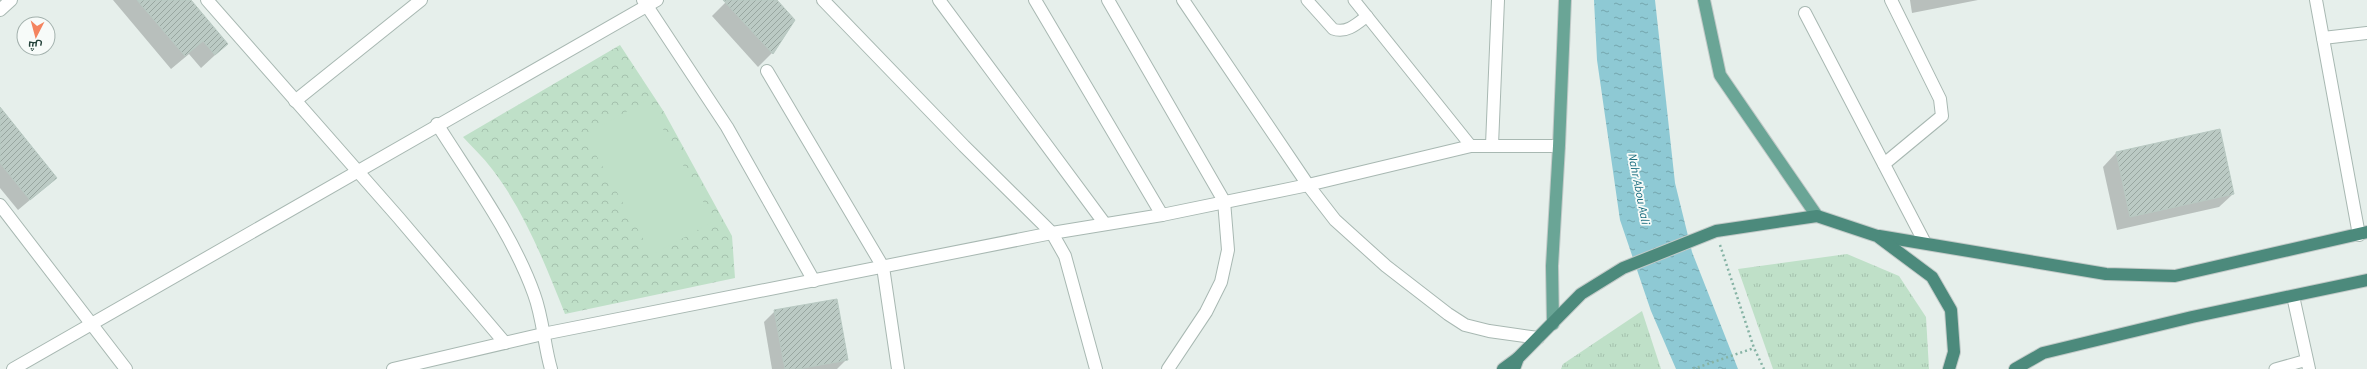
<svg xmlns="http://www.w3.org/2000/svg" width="2367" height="369" viewBox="0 0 2367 369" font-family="'Source Sans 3',Cairo,sans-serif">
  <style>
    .grass { fill: url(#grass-tufts) }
    .forest { fill: url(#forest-crowns) }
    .pitch { fill: #bfe0c8 }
    .water { fill: url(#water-ripples) }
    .shadow { fill: #0003 }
    .building { fill: url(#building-hatch); stroke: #b8c9c2 }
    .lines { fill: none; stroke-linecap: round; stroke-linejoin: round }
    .service-casing { stroke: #a8b8b2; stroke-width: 13 }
    .minor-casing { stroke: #a8b8b2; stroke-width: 14 }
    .tertiary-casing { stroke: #a8b8b2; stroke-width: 14 }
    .primary-casing { stroke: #c2cac8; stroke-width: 14 }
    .trunk-casing { stroke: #c2cac8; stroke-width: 14 }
    .path { stroke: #86b3a5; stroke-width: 2.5; stroke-dasharray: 2 3; stroke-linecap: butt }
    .service { stroke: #fff; stroke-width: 11 }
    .minor { stroke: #fff; stroke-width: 12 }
    .tertiary { stroke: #fff; stroke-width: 12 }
    .primary { stroke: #6aa596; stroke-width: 12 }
    .trunk { stroke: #4c8a7c; stroke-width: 12 }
    .labels { text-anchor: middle; stroke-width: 3.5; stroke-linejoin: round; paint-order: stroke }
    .water-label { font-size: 12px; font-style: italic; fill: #1c6f80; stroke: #f7fbf9 }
  </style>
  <defs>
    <pattern id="grass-tufts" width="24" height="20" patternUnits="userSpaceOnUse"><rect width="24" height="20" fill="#bfe0c8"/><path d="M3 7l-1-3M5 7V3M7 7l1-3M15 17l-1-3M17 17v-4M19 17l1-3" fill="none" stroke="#a4c1ad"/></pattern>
    <pattern id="forest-crowns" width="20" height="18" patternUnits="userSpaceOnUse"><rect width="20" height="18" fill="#bfe0c8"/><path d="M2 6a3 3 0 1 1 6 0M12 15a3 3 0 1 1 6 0" fill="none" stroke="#a4c1ad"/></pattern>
    <pattern id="water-ripples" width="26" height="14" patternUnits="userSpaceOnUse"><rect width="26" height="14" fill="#8ec9d4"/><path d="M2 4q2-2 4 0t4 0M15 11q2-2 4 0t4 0" fill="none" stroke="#74a5ad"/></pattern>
    <pattern id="building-hatch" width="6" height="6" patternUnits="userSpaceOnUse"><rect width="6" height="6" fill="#bbcac4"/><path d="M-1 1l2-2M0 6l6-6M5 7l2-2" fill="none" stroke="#98a6a0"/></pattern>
  </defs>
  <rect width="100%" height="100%" fill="#e6efeb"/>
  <g class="grass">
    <path d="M1847,254L1899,276L1926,317L1929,369H1773L1738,269Z"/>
    <path d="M1642,311L1661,369H1561L1563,364Z"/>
  </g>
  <path class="forest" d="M620,45L664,112L732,236L735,278L565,314C546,266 524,210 492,169C483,157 472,147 463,137Z"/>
  <path class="pitch" d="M647,100L714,221L652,255L585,135Z"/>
  <path class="water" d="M1594,0H1655L1675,183L1692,252L1738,369H1676L1651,311L1620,220L1597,60Z"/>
  <g class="shadow">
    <path d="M113,0H190L227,44L201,68L189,54L171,69Z"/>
    <path d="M728,0H775L793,20L772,53L758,67L712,16Z"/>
    <path d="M1910,0H1978L1912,13Z"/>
    <path d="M0,108L56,178L18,210L0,188Z"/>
    <path d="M2219,131L2233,194L2219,207L2117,230L2103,167L2116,153Z"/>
    <path d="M775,311L847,359L837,369H772L764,322Z"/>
  </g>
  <g class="building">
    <path d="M137,0H191L228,44L215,55L203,41L185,56Z"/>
    <path d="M723,0H777L795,20L773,54Z"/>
    <path d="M0,107L57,178L30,200L0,163Z"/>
    <path d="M2220,129L2234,194L2130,217L2116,152Z"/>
    <path d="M837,299L848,360L798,369H785L774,310Z"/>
  </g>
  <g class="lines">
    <defs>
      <g id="service">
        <path d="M1307,0L1333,29C1346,34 1357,24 1367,16"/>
        <path d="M1354,0L1471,146"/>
        <path d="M2275,369L2307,360"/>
      </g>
      <g id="minor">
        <path d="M207,0L398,217L505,343"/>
        <path d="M643,0L727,127L814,281"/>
        <path d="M823,0L964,146L1052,233L1065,256L1096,369"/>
        <path d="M939,0L1105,224"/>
        <path d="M1035,0L1162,215"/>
        <path d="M1108,0L1224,201L1228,250L1221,282L1206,312L1168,369"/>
        <path d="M1183,0L1308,185L1335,220L1386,266L1448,314L1465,325L1489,331L1538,338"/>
        <path d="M2316,0L2359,235"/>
        <path d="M1805,13L1925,243"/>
        <path d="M2323,38L2367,33"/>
        <path d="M767,71L883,267L898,369"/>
        <path d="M295,101L421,0"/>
        <path d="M437,124C471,178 513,235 534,294C543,318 544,345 551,369"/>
        <path d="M1492,145L1498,0"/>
        <path d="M1884,164L1942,116L1940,99L1891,0"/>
        <path d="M0,205L126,369"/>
        <path d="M2293,296L2309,369"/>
        <path d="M13,369L657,0"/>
        <path d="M393,369L543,334L1052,233L1162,215L1308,185L1471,146H1559"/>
      </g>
      <path id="tertiary" d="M0,10L11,0"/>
      <g id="primary">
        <path d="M1704,0L1720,75L1817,216"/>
        <path d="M1553,324L1552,266L1559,146L1565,0"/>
      </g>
      <g id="trunk">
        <path d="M1879,236L2106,274L2175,276L2367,232"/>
        <path d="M1503,369L1518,358"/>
        <path d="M1514,369L1518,358L1581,294L1623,268L1716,231L1817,216L1877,236L1932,277L1951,310L1954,352L1949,369"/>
        <path d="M2015,369L2043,353L2192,317L2367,280"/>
      </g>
    </defs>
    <use href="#service" class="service-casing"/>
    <use href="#minor" class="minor-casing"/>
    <use href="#tertiary" class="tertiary-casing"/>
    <use href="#primary" class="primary-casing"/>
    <use href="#trunk" class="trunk-casing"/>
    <g class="path">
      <path d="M1720,245L1754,348L1764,369"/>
      <path d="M1693,369L1754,348"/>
    </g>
    <use href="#service" class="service"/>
    <use href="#minor" class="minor"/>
    <use href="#tertiary" class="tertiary"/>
    <use href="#primary" class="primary"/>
    <use href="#trunk" class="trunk"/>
  </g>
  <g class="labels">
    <g class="water-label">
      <text transform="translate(1639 189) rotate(79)" y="4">Nahr Abou Aali</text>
    </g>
  </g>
  <g transform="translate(36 36) rotate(186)"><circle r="19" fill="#f7fbf9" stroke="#a3b1ad"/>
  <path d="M0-3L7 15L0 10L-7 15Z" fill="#f4845f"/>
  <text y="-6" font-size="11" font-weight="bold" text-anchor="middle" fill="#24423a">ش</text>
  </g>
</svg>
